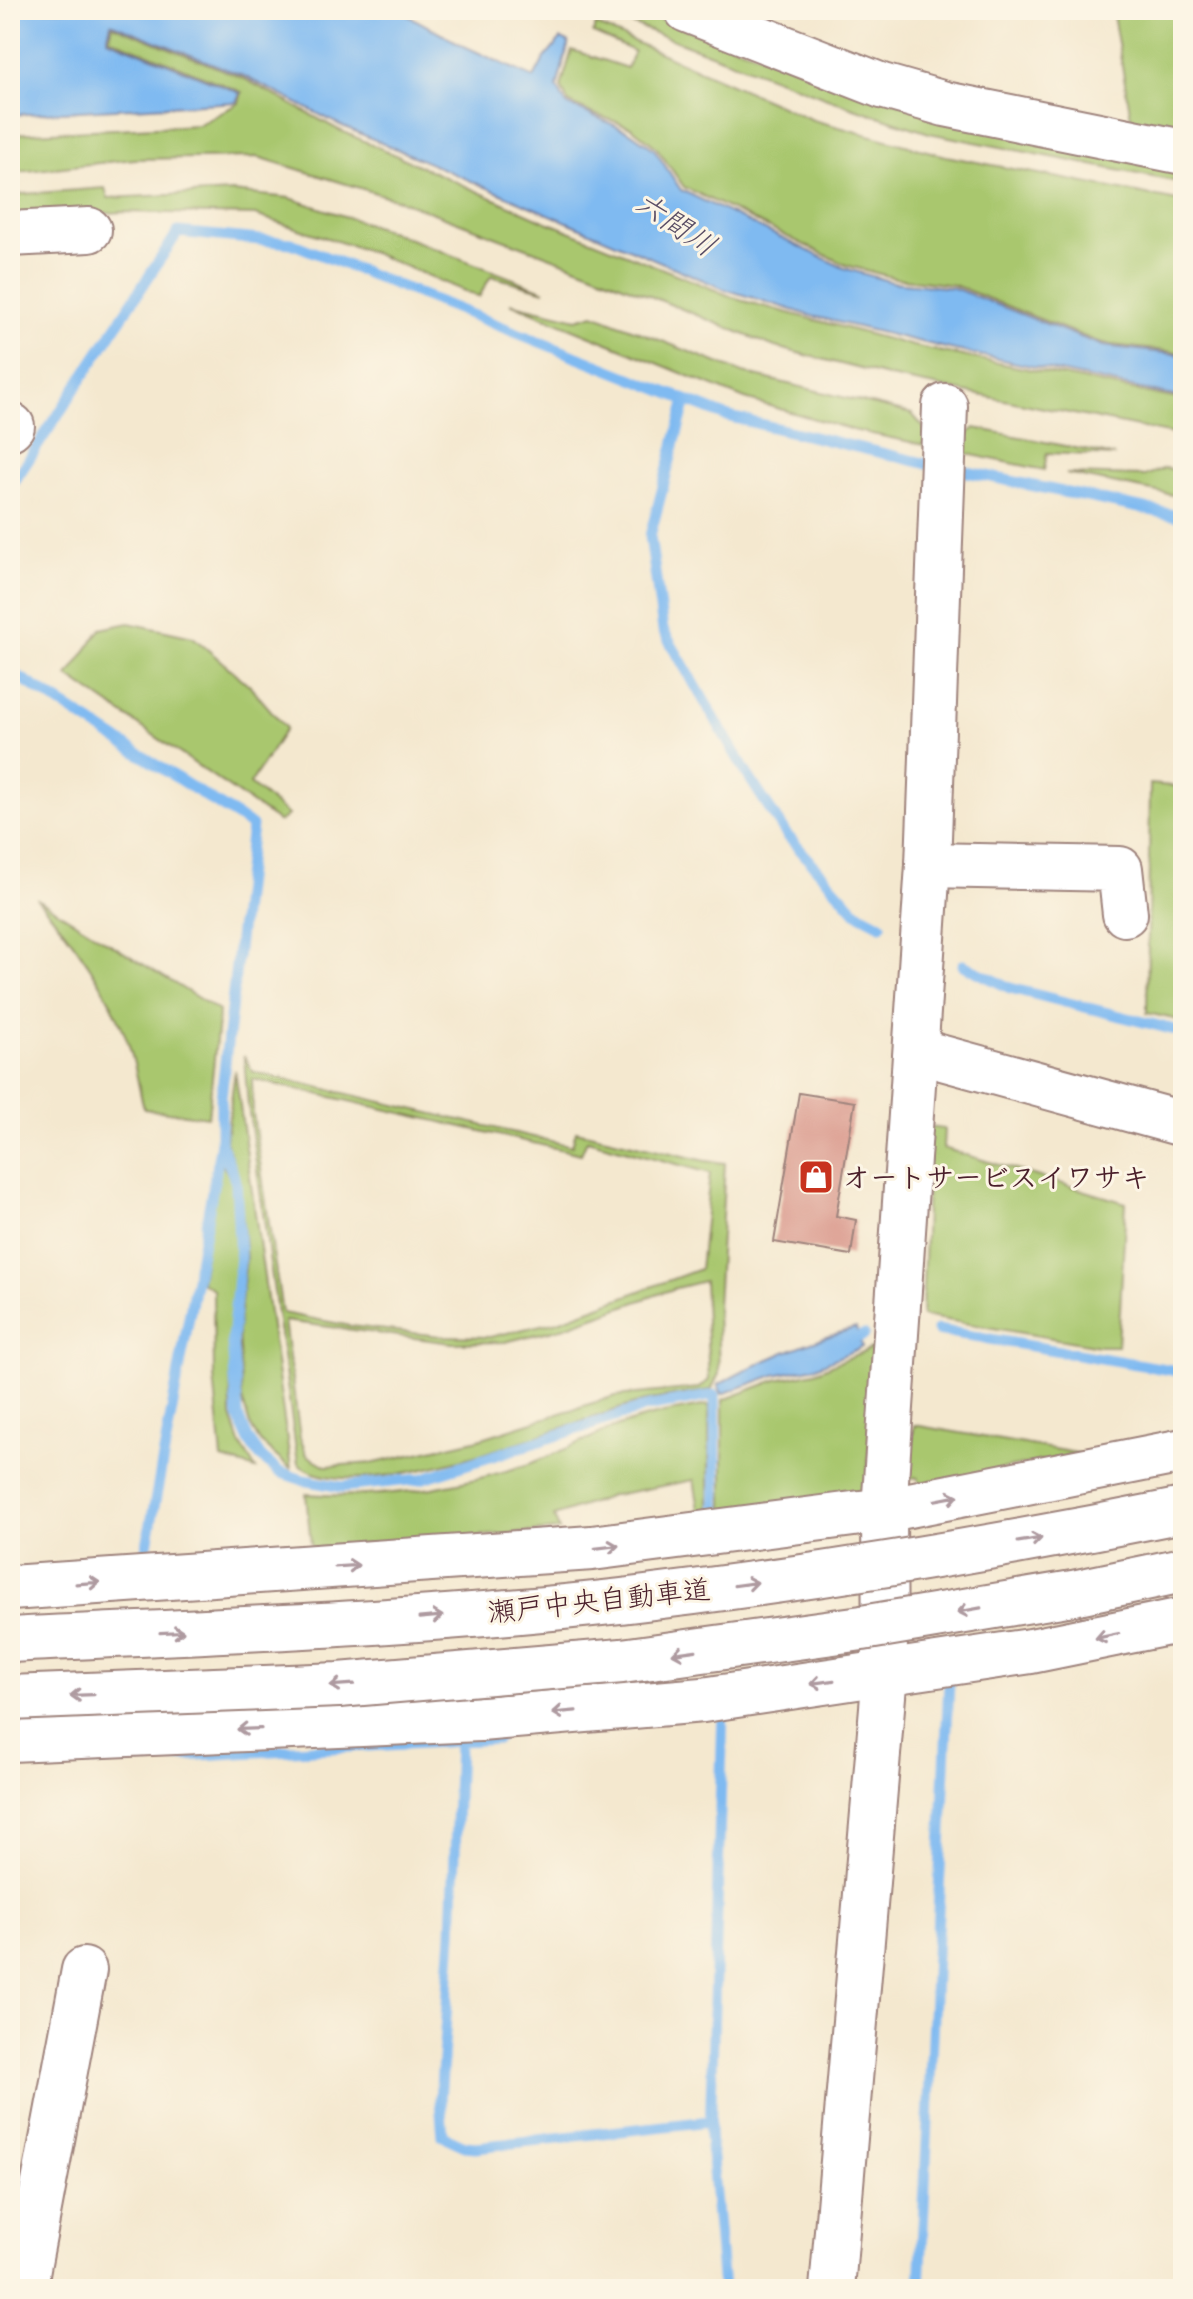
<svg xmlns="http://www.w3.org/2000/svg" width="1193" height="2299" viewBox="0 0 1193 2299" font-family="Pangolin,'Klee One',sans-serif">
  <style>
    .green { fill: #a9c76e; stroke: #7a734c; stroke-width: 2; fill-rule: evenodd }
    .water { fill: #7fbaf1; stroke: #646c8e; stroke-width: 2 }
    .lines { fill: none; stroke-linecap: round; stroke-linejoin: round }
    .stream { stroke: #7fbaf1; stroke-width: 11 }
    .building { fill: #da9a8d }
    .minor-casing { stroke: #9f847d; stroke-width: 48 }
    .minor { stroke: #fff; stroke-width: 44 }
    .highway-bridge-casing { stroke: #9f847d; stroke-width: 48; stroke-linecap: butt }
    .highway-bridge { stroke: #fff; stroke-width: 44 }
    .oneway { stroke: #ae9aa0 }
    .labels { text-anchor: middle; stroke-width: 6; stroke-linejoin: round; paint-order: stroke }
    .poi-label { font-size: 28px; font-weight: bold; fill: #4a1f2b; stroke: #fcf5e5; text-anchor: start }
    .street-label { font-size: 28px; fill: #4a1f2b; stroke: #fcf5e5 }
    .water-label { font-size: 30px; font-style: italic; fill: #5a4e66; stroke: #fcf5e5 }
  </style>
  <rect width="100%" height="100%" fill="#fcf5e5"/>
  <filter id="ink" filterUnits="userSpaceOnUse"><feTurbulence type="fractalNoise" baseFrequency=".0125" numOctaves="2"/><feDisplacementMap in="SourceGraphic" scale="16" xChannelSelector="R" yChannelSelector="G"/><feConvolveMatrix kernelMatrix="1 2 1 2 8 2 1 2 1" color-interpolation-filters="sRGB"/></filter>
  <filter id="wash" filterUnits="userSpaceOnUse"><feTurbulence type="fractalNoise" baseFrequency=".006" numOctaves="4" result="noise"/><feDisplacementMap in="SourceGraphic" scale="32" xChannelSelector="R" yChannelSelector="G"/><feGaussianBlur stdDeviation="1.8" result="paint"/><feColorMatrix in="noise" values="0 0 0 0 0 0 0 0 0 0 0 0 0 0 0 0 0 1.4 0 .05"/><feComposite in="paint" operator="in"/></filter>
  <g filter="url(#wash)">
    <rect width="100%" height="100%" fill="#f4e8cf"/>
    <g class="green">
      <path d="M559,10H631L934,115L1183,166V183L929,133L851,107L597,11L585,20Z"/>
      <path d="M1112,10H1183V137L1133,128Z"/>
      <path d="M112,25L243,78L337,129L542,220L740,300L913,346L1183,400V436L895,378L775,347L591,272L399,200L258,157L135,159L10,173V134L198,125L239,103L242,92L109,38Z"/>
      <path d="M596,25L813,120L946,156L1183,202V353L1103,344L954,285L895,278L846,265L684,187L656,147L631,127L591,113L568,102L561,87L572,50L627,68L634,51L593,33Z"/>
      <path d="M105,188L108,198L233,192L290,198L392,232L545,291L491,276L479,297L368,251L255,215L123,212L10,220V195Z"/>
      <path d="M510,303L577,319L594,314L743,373L912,414L925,429L965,436L975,428L1115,456L1047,453L1044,470L853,430L745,399Z"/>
      <path d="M1165,468L1183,471V497L1066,474L1145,476Z"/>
      <path d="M129,623L193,637L249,685L286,728L250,784L288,815L279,822L68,676L101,629Z"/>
      <path d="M1150,784L1183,787V1021L1147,1013Z"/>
      <path d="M36,898L219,1011L208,1117L144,1109C138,1086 135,1060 126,1037C107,987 73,937 36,898Z"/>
      <path d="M244,1056L253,1072L572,1146L576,1131L706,1161L725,1163L717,1307L719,1374L711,1390C687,1394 662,1397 638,1403C569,1422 355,1513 298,1464L248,1105ZM252,1079L581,1154L587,1140L710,1173L700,1269L558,1321L490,1337L440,1336L351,1326L282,1313L253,1114ZM704,1281L709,1380L699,1388L615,1396L479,1439L375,1463L326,1466L307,1455L300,1438L284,1321L452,1343L505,1342L562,1328L676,1288Z"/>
      <path d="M235,1070L291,1469L260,1442L250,1425L242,1399L238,1331L246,1258L239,1179L226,1141Z"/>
      <path d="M929,1127L944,1129L943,1148L1126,1203L1118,1346H1099L922,1316Z"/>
      <path d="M219,1158L232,1181L236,1254L230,1336L231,1416L240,1443L256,1469L222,1459L214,1377L213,1289L201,1282Z"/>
      <path d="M874,1347L867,1492L723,1517V1400L776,1380L815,1372Z"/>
      <path d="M709,1405V1514L700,1515L694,1480L614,1495L554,1516L559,1530L316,1548L311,1545L306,1494C381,1500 458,1487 529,1464C560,1453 589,1437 619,1426C649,1415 678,1410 709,1405Z"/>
      <path d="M914,1425L1082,1454L920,1484L918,1478L909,1477Z"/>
    </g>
    <g class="water">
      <path d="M10,10H398L464,46L534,78L544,59L561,39L569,42L557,87L566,104L630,132L654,149L681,190L844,268L892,282L954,288L1103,346L1183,355V398L950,349L812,316L724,289L340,125L244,76L111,23L107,39L240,93L237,102L10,115Z"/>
      <path d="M856,1328L862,1347L816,1367L775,1375L722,1394L718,1385C764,1359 805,1342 856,1328Z"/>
    </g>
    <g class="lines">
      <g class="stream">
        <path d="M686,400L650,536L663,630L747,774L786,834L856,912L881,925"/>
        <path d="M953,469L1183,517"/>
        <path d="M10,488L178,232L291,243L726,416L932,465"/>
        <path d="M10,671L252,826L221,1098V1143L236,1182L240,1257L232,1341L238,1416L248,1439L260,1456L279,1472L303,1480L341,1487L421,1479L646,1407L715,1395L716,1516"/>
        <path d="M963,965L1010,988L1183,1032"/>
        <path d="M937,1330L1183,1372"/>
        <path d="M844,1342L864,1335"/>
        <path d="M143,1567L221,1143"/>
        <path d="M723,1711L710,2135L723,2289"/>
        <path d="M459,1743L452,1935L440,2100L443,2136L465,2146L476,2147L710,2121"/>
        <path d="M10,1762L105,1760L497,1739"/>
        <path d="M920,2289L949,1683"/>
      </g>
    </g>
    <g id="blocks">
      <path class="building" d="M799,1093L855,1102L836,1216L856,1220L851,1255L774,1242Z"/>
    </g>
  </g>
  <g filter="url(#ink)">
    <use href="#blocks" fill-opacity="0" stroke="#9f847d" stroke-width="2"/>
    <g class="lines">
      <defs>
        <g id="minor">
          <path d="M687,10L882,86L945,104L1183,152"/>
          <path d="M10,234L89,230"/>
          <path d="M10,428L12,426"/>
          <path d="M928,865L1120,869L1125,914"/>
          <path d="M917,1051L1183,1124"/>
          <path d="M10,1588L592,1548L884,1510L1183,1451"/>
          <path d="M10,1739L480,1719L703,1700L1031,1651L1183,1620"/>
          <path d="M27,2289V2273L84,1970"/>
          <path d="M832,2289L885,1673L884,1510L928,865L945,406"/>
        </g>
      </defs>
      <use href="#minor" class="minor-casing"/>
      <use href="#minor" class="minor"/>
      <defs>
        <g id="highway-bridge">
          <path d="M10,1640C214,1630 418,1624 621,1601C809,1579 997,1548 1183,1510"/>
          <path d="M10,1698L339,1685L622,1661L862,1628L1073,1593L1183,1570"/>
        </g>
      </defs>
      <use href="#highway-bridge" class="highway-bridge-casing"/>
      <use href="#highway-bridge" class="highway-bridge"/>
    </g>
    <defs><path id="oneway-shaft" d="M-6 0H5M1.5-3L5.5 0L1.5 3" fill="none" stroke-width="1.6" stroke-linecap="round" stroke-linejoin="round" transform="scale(2)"/></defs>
    <g class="oneway">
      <use href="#oneway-shaft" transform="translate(947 1498) rotate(-11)"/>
      <use href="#oneway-shaft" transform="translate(1030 1540) rotate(-9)"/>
      <use href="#oneway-shaft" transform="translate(607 1547) rotate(-7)"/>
      <use href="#oneway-shaft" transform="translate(347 1566) rotate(-4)"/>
      <use href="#oneway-shaft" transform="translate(88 1583) rotate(-4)"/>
      <use href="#oneway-shaft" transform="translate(746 1584) rotate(-8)"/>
      <use href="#oneway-shaft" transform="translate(969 1610) rotate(170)"/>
      <use href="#oneway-shaft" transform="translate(431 1617) rotate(-5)"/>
      <use href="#oneway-shaft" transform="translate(172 1632) rotate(-3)"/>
      <use href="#oneway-shaft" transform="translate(1107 1636) rotate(168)"/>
      <use href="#oneway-shaft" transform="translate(684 1652) rotate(172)"/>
      <use href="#oneway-shaft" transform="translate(822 1682) rotate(172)"/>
      <use href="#oneway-shaft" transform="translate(342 1685) rotate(176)"/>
      <use href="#oneway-shaft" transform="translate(82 1695) rotate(178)"/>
      <use href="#oneway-shaft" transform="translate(564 1712) rotate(175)"/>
      <use href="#oneway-shaft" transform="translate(249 1729) rotate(178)"/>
    </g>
  </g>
  <defs>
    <symbol id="shop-square" viewBox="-11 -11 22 22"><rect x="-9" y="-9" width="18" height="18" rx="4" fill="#c8321e" stroke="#fcf5e5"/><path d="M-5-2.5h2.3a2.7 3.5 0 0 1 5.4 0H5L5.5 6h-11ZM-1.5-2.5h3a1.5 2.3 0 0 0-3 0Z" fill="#fff"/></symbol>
  </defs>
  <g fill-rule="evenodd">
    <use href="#shop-square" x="796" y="1157" width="40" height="40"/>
  </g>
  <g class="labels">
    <g class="poi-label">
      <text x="842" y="1187">オートサービスイワサキ</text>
    </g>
    <g class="street-label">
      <text transform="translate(599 1600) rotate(-6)" y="10">瀬戸中央自動車道</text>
    </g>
    <g class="water-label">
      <text transform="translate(676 224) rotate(34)" y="10">六間川</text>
    </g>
  </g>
  <rect width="1193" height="2299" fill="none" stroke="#fcf5e5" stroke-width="40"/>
</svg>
